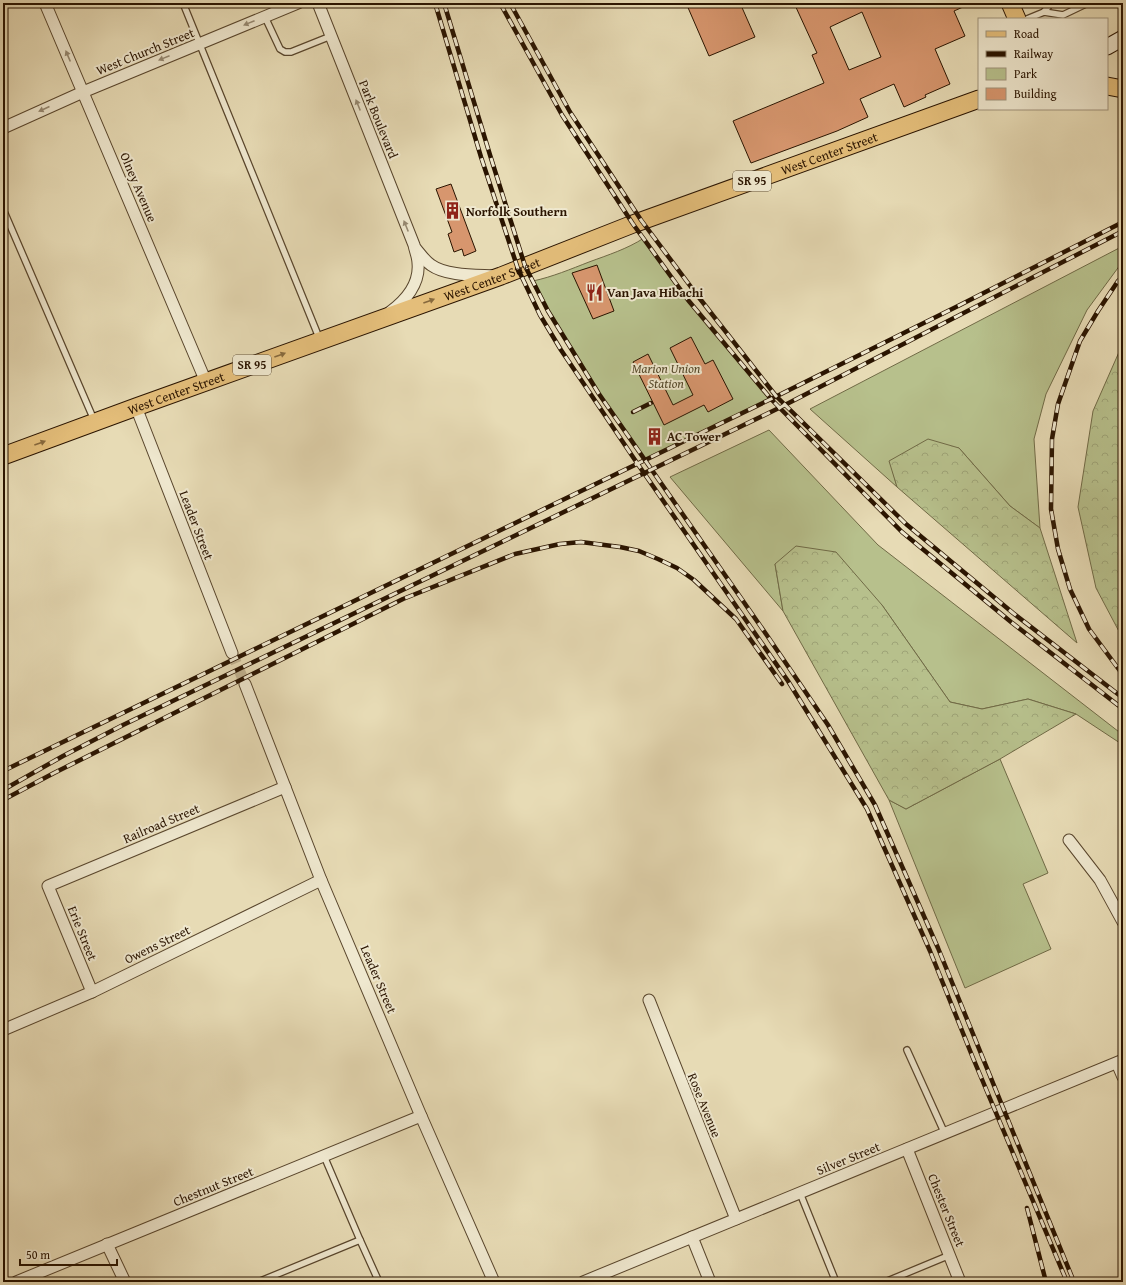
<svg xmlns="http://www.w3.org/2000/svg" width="1126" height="1285" viewBox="0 0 1126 1285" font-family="'Gentium Book Plus',serif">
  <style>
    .green { fill: #b7c08c; stroke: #706a46 }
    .forest { fill: url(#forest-crowns); stroke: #706a46 }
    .building { fill: #d7966e; stroke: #2a1400; fill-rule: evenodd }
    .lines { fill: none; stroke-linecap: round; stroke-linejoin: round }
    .minor-tunnel { stroke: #c1b391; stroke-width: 11; stroke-dasharray: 11 5.5; stroke-linecap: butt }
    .service-casing { stroke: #59462d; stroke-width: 8 }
    .minor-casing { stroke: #59462d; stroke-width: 13 }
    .secondary-casing { stroke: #2a1400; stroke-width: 17 }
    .primary-casing { stroke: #2a1400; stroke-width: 19 }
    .service { stroke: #efe8cf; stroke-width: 5.5 }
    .minor { stroke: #efe8cf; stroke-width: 11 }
    .secondary { stroke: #efe8cf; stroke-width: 15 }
    .primary { stroke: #e4be7a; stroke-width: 17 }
    .rail-casing { stroke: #2a1400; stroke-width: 4.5 }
    .rail { stroke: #efe8cf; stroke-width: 3; stroke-dasharray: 9; stroke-linecap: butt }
    .oneway { fill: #968972 }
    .oneway2 { fill: #87693d }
    .labels { text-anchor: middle; stroke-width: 4; stroke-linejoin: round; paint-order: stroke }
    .shield { fill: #efe8cf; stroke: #65543e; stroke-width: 1 }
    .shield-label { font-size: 12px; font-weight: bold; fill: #2a1400 }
    .street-label { font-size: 13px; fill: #2a1400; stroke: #efe8cf }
    .poi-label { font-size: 13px; font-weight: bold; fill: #2a1400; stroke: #efe8cf; text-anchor: start }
    .park-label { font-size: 13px; font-style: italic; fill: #54482a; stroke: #efe8cf }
  </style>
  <defs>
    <pattern id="forest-crowns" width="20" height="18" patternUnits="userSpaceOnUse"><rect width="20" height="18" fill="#b7c08c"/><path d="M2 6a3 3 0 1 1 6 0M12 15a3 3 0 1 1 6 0" fill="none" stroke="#9ea477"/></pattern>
  </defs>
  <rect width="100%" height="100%" fill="#e7dbb5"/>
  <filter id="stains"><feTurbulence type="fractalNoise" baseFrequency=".005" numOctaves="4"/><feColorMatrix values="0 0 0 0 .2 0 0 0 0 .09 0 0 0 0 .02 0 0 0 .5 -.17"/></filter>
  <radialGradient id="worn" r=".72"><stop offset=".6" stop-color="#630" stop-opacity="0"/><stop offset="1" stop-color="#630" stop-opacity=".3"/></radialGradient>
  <g class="green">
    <path d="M644,238L688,300L771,399L644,460C604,402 564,344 533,281C552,277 571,269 589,262C608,255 627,249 644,238Z"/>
    <path d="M1123,246V261L1087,310L1046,394L1034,439L1040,528L1010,506L959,448L890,461L897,487L810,409Z"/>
    <path d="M769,430L878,545L1123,735V745L1076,714L1028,699L982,709L950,702L882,605L775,564L783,611L670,477Z"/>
    <path d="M1000,759L1048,873L1023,884L1051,949L965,988L889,800L906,809Z"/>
  </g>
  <g class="forest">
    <path d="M1123,343V639L1096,588L1078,507L1093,411Z"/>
    <path d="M928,439L959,448L1010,506L1040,528L1077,643L897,487L889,461Z"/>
    <path d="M796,546L836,552L882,605L950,702L982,709L1028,699L1076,714L1000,759L906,809L889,800L783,611L775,564Z"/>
  </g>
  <g class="building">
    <path d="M686,3H740L755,37L709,56Z"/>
    <path d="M794,3H972L954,11L965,36L935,49L950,84L925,95L926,97L904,107L894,84L860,99L868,117L837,131L751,163L733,121L824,83L812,55L817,53ZM862,12L881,57L849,70L830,27Z"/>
    <path d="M451,184L476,251L464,256L462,249L454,252L448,234L452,232L436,189Z"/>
    <path d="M597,265L614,311L593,319L572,273Z"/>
    <path d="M691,337L705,364L713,360L733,399L708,412L704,405L664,425L633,362L648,354L673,405L693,395L670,348Z"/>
  </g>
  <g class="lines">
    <path class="minor-tunnel" d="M232,653L245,684"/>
    <defs>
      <g id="service">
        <path d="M183,3L320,340"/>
        <path d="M1044,12L1051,3"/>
        <path d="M265,17L280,49L285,52H291L331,36"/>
        <path d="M1027,19L1044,12L1063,15L1088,3"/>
        <path d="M3,209L94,420"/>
        <path d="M907,1050L945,1134"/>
        <path d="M324,1156L360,1240"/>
        <path d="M800,1193L836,1282"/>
        <path d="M258,1282L360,1240L379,1282"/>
        <path d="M885,1282L950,1255"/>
      </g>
      <g id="minor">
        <path d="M45,3L206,382"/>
        <path d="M318,3L414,245C415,251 418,257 418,263C420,284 405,301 390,312"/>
        <path d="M3,128L83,92L298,3"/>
        <path d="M416,249C421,255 425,261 431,265C446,276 476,275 494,276"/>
        <path d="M136,407L232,653"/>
        <path d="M245,684L321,880L421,1116L494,1282"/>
        <path d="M1069,840L1100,880L1123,922"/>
        <path d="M92,992L48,886L285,787"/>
        <path d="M649,1000L736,1219"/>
        <path d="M3,1030L92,992L321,880"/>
        <path d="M1117,1063L1123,1077"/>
        <path d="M907,1149L960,1282"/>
        <path d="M692,1237L710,1282"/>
        <path d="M107,1244L125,1282"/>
        <path d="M16,1282L421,1116"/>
        <path d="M583,1282L1123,1060"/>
      </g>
      <path id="secondary" d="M1107,47L1123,38"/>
      <g id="primary">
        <path d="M1010,3L1017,19"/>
        <path d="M1107,86L1123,89"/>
        <path id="s1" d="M3,456L136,407L501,276L633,224L979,99"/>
      </g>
    </defs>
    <use href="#service" class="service-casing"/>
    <use href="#minor" class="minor-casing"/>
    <use href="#secondary" class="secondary-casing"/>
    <use href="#primary" class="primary-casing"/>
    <use href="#service" class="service"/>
    <use href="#minor" class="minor"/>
    <use href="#secondary" class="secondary"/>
    <use href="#primary" class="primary"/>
    <defs>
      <g id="rail">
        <path d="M435,3L481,157L518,269L540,315L561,350L637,463L788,681L867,809L930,951L973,1058L1067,1282"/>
        <path d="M444,3L490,155L525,266L548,311L599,394L766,634L828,725L875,805L938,948L1074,1282"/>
        <path d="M500,3L562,115L633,224L688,300L771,399L902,532L1011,622L1123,709"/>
        <path d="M510,3L570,112L641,220L697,295L776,396L906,524L1013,613L1123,698"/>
        <path d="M1123,277L1118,281L1098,311L1080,341L1058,404L1052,439L1051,509L1058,549L1070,589L1089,629L1123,675"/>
        <path d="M633,412L651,403"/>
        <path d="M3,771L771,399L960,305L1123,222"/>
        <path d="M3,790L63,756L123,725L779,408L1123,231"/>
        <path d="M3,800L54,773L403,599L515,554L560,544L581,542L620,547L639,551L658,559L677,568L694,580L736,619L782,684"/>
        <path d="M1027,1208L1046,1282"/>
      </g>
    </defs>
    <use href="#rail" class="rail-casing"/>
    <use href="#rail" class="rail"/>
  </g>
  <defs><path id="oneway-solid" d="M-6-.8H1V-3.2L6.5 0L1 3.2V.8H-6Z"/></defs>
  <g class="oneway">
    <use href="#oneway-solid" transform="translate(249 23) rotate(158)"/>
    <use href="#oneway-solid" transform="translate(68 56) rotate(-113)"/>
    <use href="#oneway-solid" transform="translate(164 58) rotate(158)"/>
    <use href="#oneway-solid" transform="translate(358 105) rotate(-112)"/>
    <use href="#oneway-solid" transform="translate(44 109) rotate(156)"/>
    <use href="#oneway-solid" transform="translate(406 226) rotate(-112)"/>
  </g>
  <g class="oneway2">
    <use href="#oneway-solid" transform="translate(429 301) rotate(-20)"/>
    <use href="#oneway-solid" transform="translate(280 355) rotate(-20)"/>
    <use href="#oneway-solid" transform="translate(40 443) rotate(-20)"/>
  </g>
  <defs>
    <symbol id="building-bare" viewBox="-9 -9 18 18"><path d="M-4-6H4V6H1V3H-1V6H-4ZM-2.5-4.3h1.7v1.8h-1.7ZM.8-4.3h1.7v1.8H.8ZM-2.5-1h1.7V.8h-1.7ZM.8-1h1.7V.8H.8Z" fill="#8f2418" stroke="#efe8cf" stroke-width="2.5" paint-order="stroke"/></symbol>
    <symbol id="restaurant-bare" viewBox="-9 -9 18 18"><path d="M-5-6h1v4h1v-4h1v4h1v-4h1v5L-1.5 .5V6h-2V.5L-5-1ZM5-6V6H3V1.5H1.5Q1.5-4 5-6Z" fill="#8f2418" stroke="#efe8cf" stroke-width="2.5" paint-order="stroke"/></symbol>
  </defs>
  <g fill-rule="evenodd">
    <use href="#building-bare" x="440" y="198" width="25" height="25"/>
    <use href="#restaurant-bare" x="582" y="280" width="25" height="25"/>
    <use href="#building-bare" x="642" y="424" width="25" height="25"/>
  </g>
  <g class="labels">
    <g class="shield">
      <rect x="733" y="171" width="38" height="20" rx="3"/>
      <rect x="233" y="355" width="38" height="20" rx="3"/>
    </g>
    <g class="shield-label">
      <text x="752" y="185">SR 95</text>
      <text x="252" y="369">SR 95</text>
    </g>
    <g class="street-label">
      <text transform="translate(145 51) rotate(-22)" y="5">West Church Street</text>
      <text transform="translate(379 119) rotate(68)" y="5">Park Boulevard</text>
      <text dy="5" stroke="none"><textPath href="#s1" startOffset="880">West Center Street</textPath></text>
      <text transform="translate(139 187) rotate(67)" y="5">Olney Avenue</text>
      <text dy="5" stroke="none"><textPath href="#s1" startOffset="520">West Center Street</textPath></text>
      <text dy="5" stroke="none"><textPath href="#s1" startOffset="184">West Center Street</textPath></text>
      <text transform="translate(197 525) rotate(69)" y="5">Leader Street</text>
      <text transform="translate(161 823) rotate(-23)" y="5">Railroad Street</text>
      <text transform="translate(83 933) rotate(68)" y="5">Erie Street</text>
      <text transform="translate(157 944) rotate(-26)" y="5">Owens Street</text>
      <text transform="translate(379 979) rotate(67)" y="5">Leader Street</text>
      <text transform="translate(705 1105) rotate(68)" y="5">Rose Avenue</text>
      <text transform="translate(848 1158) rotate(-22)" y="5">Silver Street</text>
      <text transform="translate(213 1186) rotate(-22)" y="5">Chestnut Street</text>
      <text transform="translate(947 1210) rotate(68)" y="5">Chester Street</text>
    </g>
    <g class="poi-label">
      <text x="466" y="216">Norfolk Southern</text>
      <text x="607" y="297">Van Java Hibachi</text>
      <text x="667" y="441">AC Tower</text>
    </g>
    <g class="park-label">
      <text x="666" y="373">Marion Union<tspan x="666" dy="15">Station</tspan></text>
    </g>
  </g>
  <rect width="1126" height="1285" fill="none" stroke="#e7dbb5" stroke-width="16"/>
  <rect x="4" y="4" width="1118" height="1277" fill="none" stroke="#2a1400" stroke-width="2"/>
  <rect x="8" y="8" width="1110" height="1269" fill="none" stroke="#2a1400"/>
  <rect x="978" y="18" width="130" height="92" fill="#efe8cf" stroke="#a0937c"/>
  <rect x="986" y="31" width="20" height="6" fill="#e4be7a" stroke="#a0937c"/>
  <text x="1014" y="38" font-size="12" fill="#2a1400">Road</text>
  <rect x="986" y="51" width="20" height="6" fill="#2a1400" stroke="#a0937c"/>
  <text x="1014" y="58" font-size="12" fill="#2a1400">Railway</text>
  <rect x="986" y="68" width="20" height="12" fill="#b7c08c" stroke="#a0937c"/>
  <text x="1014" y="78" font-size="12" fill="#2a1400">Park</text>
  <rect x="986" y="88" width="20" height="12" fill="#d7966e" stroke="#a0937c"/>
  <text x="1014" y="98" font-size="12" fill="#2a1400">Building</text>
  <path d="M20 1259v6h97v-6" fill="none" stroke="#2a1400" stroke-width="2"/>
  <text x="26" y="1259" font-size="12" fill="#2a1400" stroke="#efe8cf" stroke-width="3" paint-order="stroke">50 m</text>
  <rect width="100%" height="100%" filter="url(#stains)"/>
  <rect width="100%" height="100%" fill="url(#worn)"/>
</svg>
